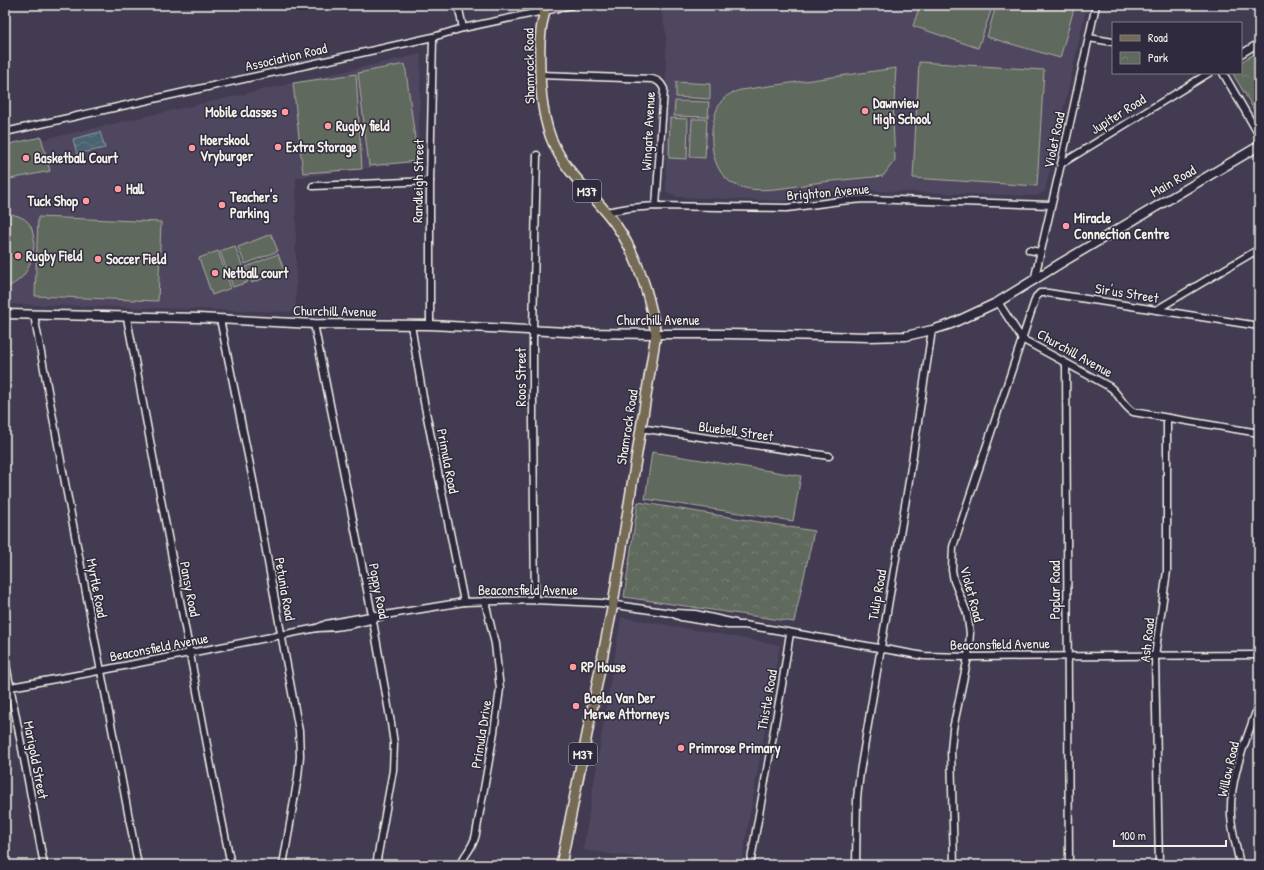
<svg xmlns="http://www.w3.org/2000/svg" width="1264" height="870" viewBox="0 0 1264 870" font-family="'Patrick Hand',sans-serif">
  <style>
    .built { fill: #4f475f }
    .park { fill: url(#park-crowns); stroke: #aaada2 }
    .pitch { fill: #60695d; stroke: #aaada2 }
    .water { fill: url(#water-waves); stroke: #8e9ca1 }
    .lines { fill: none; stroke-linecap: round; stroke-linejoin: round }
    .street-casing { stroke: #f4f1e8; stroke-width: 9 }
    .secondary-casing { stroke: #f4f1e8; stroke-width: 11 }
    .primary-casing { stroke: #f4f1e8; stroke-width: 12 }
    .street { stroke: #2f2a3d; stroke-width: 6 }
    .secondary { stroke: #2f2a3d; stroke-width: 8 }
    .primary { stroke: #756a55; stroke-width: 9 }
    .poi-dot { fill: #ff9aa2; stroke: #2f2a3d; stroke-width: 1.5 }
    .labels { text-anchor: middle; stroke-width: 3; stroke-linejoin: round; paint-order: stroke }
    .shield { fill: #2f2a3d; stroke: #b9b5b5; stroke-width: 1 }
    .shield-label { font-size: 13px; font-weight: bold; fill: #f4f1e8 }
    .street-label { font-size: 14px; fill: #f4f1e8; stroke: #2f2a3d }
    .poi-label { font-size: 14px; font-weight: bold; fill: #f4f1e8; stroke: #2f2a3d; text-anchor: start }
  </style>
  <defs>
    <pattern id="park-crowns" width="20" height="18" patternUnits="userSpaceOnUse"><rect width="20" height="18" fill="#60695d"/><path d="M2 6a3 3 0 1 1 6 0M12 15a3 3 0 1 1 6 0" fill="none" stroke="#777f74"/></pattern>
    <pattern id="water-waves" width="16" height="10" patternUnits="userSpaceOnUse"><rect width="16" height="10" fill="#4a6372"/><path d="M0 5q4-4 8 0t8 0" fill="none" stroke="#657a86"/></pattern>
  </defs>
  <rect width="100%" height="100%" fill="#423b51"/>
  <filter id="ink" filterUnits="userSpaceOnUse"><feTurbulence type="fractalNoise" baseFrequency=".025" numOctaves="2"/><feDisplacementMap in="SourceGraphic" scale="8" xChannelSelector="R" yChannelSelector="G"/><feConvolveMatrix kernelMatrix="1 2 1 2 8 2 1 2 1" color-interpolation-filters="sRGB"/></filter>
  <g filter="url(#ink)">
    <g class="built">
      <path d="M660,5H1087L1045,191L1037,196L843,190L784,201L677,197L666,191V33Z"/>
      <path d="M421,54L418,161L296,178V312L5,304V148Z"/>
      <path d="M621,617L780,645L741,865H690L583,850Z"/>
    </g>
    <g class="park">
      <path d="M1259,51V118L1233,74L1234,73H1241V62Z"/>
      <path d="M638,502L814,531L794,622L624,597Z"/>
    </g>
    <g class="pitch">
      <path d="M920,5H993L978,48L913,26Z"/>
      <path d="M996,5H1075L1060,58L987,37Z"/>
      <path d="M919,62L1044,70L1037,186L913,178Z"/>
      <path d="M405,64L418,161L369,166L358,73Z"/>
      <path d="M896,68L893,121L895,160L883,176C863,178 843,180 822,182C798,185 761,195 738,186C714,177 709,146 713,124C717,105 721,95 741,90Z"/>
      <path d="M356,74L362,169L303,173L293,83Z"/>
      <path d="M676,82L710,84V99L676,97Z"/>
      <path d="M675,101L709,102L708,117L674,116Z"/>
      <path d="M670,118L688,119L687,159L669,158Z"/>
      <path d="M692,119H707L705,158L690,157Z"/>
      <path d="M41,137L50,171L5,180V145Z"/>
      <path d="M5,213C13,214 26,217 30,225C38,240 33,263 23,276C19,281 10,286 5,289Z"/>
      <path d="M38,217L161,222L158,301L35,296Z"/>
      <path d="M271,234L278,251L245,264L238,247Z"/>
      <path d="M235,246L248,282L233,287L220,251Z"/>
      <path d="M218,251L231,288L212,295L199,258Z"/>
      <path d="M278,254L284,270L252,283L246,267Z"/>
      <path d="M652,452L801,476L793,521L645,499Z"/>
    </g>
    <path class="water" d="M100,132L105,148L77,154L73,139Z"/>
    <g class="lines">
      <defs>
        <g id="street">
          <path d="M458,5L463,28"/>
          <path d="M1089,38L1113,42"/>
          <path d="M1241,54L1259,43"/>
          <path d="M1223,73L1259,135"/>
          <path d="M541,75L652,79C659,81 661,83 664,89L656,206"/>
          <path d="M5,132L433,37L463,28L572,5"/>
          <path d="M1061,164L1209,73"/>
          <path d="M313,186L430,181"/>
          <path d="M606,212L629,208L656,206L787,208L840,201L865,199L1051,205"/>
          <path d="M1029,250L1040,252"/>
          <path d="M1034,281L1061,164L1096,5"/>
          <path d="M998,302L1022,339L1110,387C1119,394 1123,406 1133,412L1259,433"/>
          <path d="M1156,310L1259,249"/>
          <path d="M34,315L66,488L138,865"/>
          <path d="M127,318L211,766L231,865"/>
          <path d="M220,319L253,480L299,731L300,756L298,777L283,865"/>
          <path d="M314,324L371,610L391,723L394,744L393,770L376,865"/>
          <path d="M411,325L423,397L464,602"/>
          <path d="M430,325V181L433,37"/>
          <path d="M1066,364L1069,865"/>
          <path d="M640,428L829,456"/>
          <path d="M535,600L533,421V330L537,155"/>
          <path d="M675,613L695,614L735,623"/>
          <path d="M317,628C339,628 364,623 385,615L464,602L535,600L601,603L623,606L671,613L681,617L728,625H744L776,630L924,656L968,657L1259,655"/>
          <path d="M5,659L44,865"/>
          <path d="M5,688L83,674L317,628L326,624L376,615"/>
          <path d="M459,865C465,855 474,846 476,834L494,732L500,689L495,644L485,601"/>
          <path d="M750,865L782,685L790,633"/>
          <path d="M856,865L857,798L860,772L908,487L932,330"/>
          <path d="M954,865L951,750L953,729L968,657L970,633L967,613L954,581L952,570L953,547L1036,297L1040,293H1048L1259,326"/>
          <path d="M1159,865L1155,656L1167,571V418"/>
          <path d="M1240,865C1237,849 1232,832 1231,816C1229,777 1247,739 1259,703"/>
        </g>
        <path id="secondary" d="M5,314L198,318L314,324L430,325L586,333L656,334H728L869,337L906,336L932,330L951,324L998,302L1061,263L1259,146"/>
        <path id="primary" d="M546,5C545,10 544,15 543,20C541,26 541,34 540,41C539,73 540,116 554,145C566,171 588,190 606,212C635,246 649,291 656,334L613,604L561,865"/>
      </defs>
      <use href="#street" class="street-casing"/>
      <use href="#secondary" class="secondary-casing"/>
      <use href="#primary" class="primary-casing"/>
      <use href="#street" class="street"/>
      <use href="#secondary" class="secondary"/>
      <use href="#primary" class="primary"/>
    </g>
  </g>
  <g class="poi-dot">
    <circle cx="865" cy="111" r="4"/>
    <circle cx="285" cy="112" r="4"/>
    <circle cx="328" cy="126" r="4"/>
    <circle cx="278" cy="147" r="4"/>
    <circle cx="192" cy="148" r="4"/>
    <circle cx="26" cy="158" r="4"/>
    <circle cx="118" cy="189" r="4"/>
    <circle cx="86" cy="201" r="4"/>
    <circle cx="222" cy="205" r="4"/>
    <circle cx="1066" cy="226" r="4"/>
    <circle cx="18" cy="256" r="4"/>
    <circle cx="98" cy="259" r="4"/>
    <circle cx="215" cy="273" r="4"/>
    <circle cx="573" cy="667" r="4"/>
    <circle cx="576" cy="706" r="4"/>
    <circle cx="681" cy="748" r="4"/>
  </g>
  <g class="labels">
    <g class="shield">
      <rect x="573" y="180" width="28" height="22" rx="3"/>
      <rect x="569" y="743" width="28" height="22" rx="3"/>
    </g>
    <g class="shield-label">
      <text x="587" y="196">M37</text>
      <text x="583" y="759">M37</text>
    </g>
    <g class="street-label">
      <text transform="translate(286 57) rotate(-13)" y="5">Association Road</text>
      <text transform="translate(529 66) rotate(-91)" y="5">Shamrock Road</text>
      <text transform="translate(1118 114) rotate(-32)" y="5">Jupiter Road</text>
      <text transform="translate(648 131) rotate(-87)" y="5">Wingate Avenue</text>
      <text transform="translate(1054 140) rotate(-78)" y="5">Violet Road</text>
      <text transform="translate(418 181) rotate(-89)" y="5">Randleigh Street</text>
      <text transform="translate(1173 181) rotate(-30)" y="5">Main Road</text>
      <text transform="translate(828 192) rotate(-5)" y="5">Brighton Avenue</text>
      <text transform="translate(1127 293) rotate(9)" y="5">Sir'us Street</text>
      <text transform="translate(335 311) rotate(1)" y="5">Churchill Avenue</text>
      <text x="658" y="325">Churchill Avenue</text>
      <text transform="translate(1075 353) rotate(29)" y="5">Churchill Avenue</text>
      <text transform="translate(521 377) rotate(-90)" y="5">Roos Street</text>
      <text transform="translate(627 427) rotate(-81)" y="5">Shamrock Road</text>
      <text transform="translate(736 431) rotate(8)" y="5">Bluebell Street</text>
      <text transform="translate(448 461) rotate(79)" y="5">Primula Road</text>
      <text transform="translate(97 588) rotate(79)" y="5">Myrtle Road</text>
      <text transform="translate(190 589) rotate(79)" y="5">Pansy Road</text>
      <text transform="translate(285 589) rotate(80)" y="5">Petunia Road</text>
      <text x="528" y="595">Beaconsfield Avenue</text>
      <text transform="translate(1055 590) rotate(-90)" y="5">Poplar Road</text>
      <text transform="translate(379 591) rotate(79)" y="5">Poppy Road</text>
      <text transform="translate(972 594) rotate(75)" y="5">Violet Road</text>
      <text transform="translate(877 595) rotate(-80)" y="5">Tulip Road</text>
      <text transform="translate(1147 640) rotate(-84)" y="5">Ash Road</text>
      <text transform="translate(1000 644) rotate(-1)" y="5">Beaconsfield Avenue</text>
      <text transform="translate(159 647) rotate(-11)" y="5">Beaconsfield Avenue</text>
      <text transform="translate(767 700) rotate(-80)" y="5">Thistle Road</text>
      <text transform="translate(481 734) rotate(-81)" y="5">Primula Drive</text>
      <text transform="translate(36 760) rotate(79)" y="5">Marigold Street</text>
      <text transform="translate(1228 769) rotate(-77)" y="5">Willow Road</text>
    </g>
    <g class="poi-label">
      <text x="873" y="108">Dawnview<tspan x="873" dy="16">High School</tspan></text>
      <text x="277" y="117" text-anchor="end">Mobile classes</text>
      <text x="336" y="131">Rugby field</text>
      <text x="200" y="145">Hoerskool<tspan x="200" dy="16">Vryburger</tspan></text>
      <text x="286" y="152">Extra Storage</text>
      <text x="34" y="163">Basketball Court</text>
      <text x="126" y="194">Hall</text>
      <text x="230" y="202">Teacher's<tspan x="230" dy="16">Parking</tspan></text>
      <text x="78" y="206" text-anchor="end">Tuck Shop</text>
      <text x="1074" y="223">Miracle<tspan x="1074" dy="16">Connection Centre</tspan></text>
      <text x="26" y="261">Rugby Field</text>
      <text x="106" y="264">Soccer Field</text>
      <text x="223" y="278">Netball court</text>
      <text x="581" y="672">RP House</text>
      <text x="584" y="703">Boela Van Der<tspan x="584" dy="16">Merwe Attorneys</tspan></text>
      <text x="689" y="753">Primrose Primary</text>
    </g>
  </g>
  <rect width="1264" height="870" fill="none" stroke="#2f2a3d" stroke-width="20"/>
  <rect x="10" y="10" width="1244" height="850" fill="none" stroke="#f4f1e8" stroke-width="1.5" filter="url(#ink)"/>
  <rect x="1112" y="22" width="130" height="52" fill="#2f2a3d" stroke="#7e7a81"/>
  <rect x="1120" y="35" width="20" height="6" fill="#756a55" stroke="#7e7a81"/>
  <text x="1148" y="42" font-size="12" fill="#f4f1e8">Road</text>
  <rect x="1120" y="52" width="20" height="12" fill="url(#park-crowns)" stroke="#7e7a81"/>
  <text x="1148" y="62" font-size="12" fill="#f4f1e8">Park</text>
  <path d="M1114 840v6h112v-6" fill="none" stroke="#f4f1e8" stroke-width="2"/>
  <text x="1120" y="840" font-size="12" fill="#f4f1e8" stroke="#2f2a3d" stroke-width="3" paint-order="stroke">100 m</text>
</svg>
